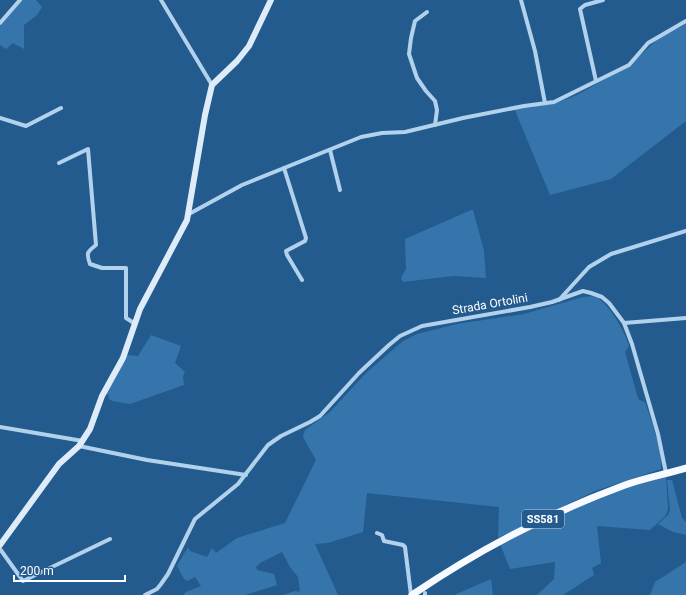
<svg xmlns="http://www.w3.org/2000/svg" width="686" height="595" viewBox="0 0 686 595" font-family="Roboto,sans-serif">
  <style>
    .green { fill: #3675ac }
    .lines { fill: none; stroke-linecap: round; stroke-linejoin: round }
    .street { stroke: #b2d1ec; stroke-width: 4 }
    .secondary { stroke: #deecf9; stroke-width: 6 }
    .primary { stroke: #f7fbff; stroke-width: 7 }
    .labels { text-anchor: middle; stroke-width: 3.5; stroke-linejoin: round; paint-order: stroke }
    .shield { fill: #235b8e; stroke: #bdcedd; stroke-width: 1 }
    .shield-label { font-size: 11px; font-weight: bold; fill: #fff }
    .street-label { font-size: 12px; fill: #fff; stroke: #235b8e }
  </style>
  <rect width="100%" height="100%" fill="#235b8e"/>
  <g class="green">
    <path d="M22,0H36L42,7L37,15L24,25V49L13,43L6,49L0,45V25Z"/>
    <path d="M686,24V121L611,179L550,195L514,108L554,104L577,95L630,65L658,39Z"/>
    <path d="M471,210H473L484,251L486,278L453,276L403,282L401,278L406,269L405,239Z"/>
    <path d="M583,297C586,297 592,296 595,297C608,301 626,334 629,346L625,352L637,395L639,400L645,402C651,420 663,451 661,469L595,491L498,538L499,507L367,493L363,532L328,543L315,544L338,595H283L295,591L299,592L300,590L298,577L290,567L282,552L260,563L256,567L257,570L274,574L277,585L245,595H183L186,592L201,586L195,577L187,581L184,579L177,566L188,547L190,551L207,557L212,548L216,553L237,538L285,523L316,460L303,437L305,430L330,412L366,373L403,341L417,334L457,324L524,314Z"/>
    <path d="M151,335L181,346L175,363L185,372L183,376L184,385L130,404L112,401L108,398L109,395L106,394L127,355L138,356Z"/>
    <path d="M666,476L668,509L666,515L650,530L597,526L601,563L592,568L594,575L563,595H537L554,579L555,562L510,569L500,544L604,494Z"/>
    <path d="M667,480H672L682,518L686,522V535L673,532L658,524L668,515L670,510Z"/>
    <path d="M686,562V595H650L655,582Z"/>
    <path d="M491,579L493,595H454Z"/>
  </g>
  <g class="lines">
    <g class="street">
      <path d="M161,0L212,85"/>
      <path d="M521,0L535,51L545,103"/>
      <path d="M427,12L415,21L411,38L409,54L417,78L426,91L435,101L437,110L435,125"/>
      <path d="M0,23L20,0"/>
      <path d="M596,81L580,9L585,5L603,0"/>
      <path d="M0,118L26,126L61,108"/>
      <path d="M330,150L340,190"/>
      <path d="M59,163L88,149L96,245C87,252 86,253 90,264L102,268H126V318L134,323"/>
      <path d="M284,168L306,238L305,241L286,251L287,255L302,280"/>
      <path d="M189,214L242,185L361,137L382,133L405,132L463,118L524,106L554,102L629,65L648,43L686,21"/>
      <path d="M559,300L589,267L611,254L686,231"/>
      <path d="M624,323L686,318"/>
      <path d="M0,427L83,441"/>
      <path d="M79,446L147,460L246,475"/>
      <path d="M377,533L382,535L384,541L403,545L405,547L411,595"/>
      <path d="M0,549L23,581L110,539"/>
      <path d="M145,595L157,589L161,584L168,574L195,519L238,484L268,445L281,436L310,422L320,416L359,373L389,345L400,336L422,326L530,307L552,302L583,291L591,293L602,297L609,303L624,323L632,344L658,434L666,473"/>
      <path d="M425,595V593"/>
    </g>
    <path class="secondary" d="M0,545L59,464L79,446L90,429L102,396L123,358L140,309L187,220L205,115L212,85L237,61L249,46L271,0"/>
    <path class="primary" d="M412,595C478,550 549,513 625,485C644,478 666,474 686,468"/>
  </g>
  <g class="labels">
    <rect class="shield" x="522" y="510" width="42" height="18" rx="3"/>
    <g class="shield-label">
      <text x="543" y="523">SS581</text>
    </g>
    <g class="street-label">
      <text transform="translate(490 304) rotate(-10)" y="4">Strada Ortolini</text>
    </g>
  </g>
  <path d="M14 575v6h111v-6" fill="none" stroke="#ffffff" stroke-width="2"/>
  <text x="20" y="575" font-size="12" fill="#ffffff" stroke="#235b8e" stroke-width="3" paint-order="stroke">200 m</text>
</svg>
